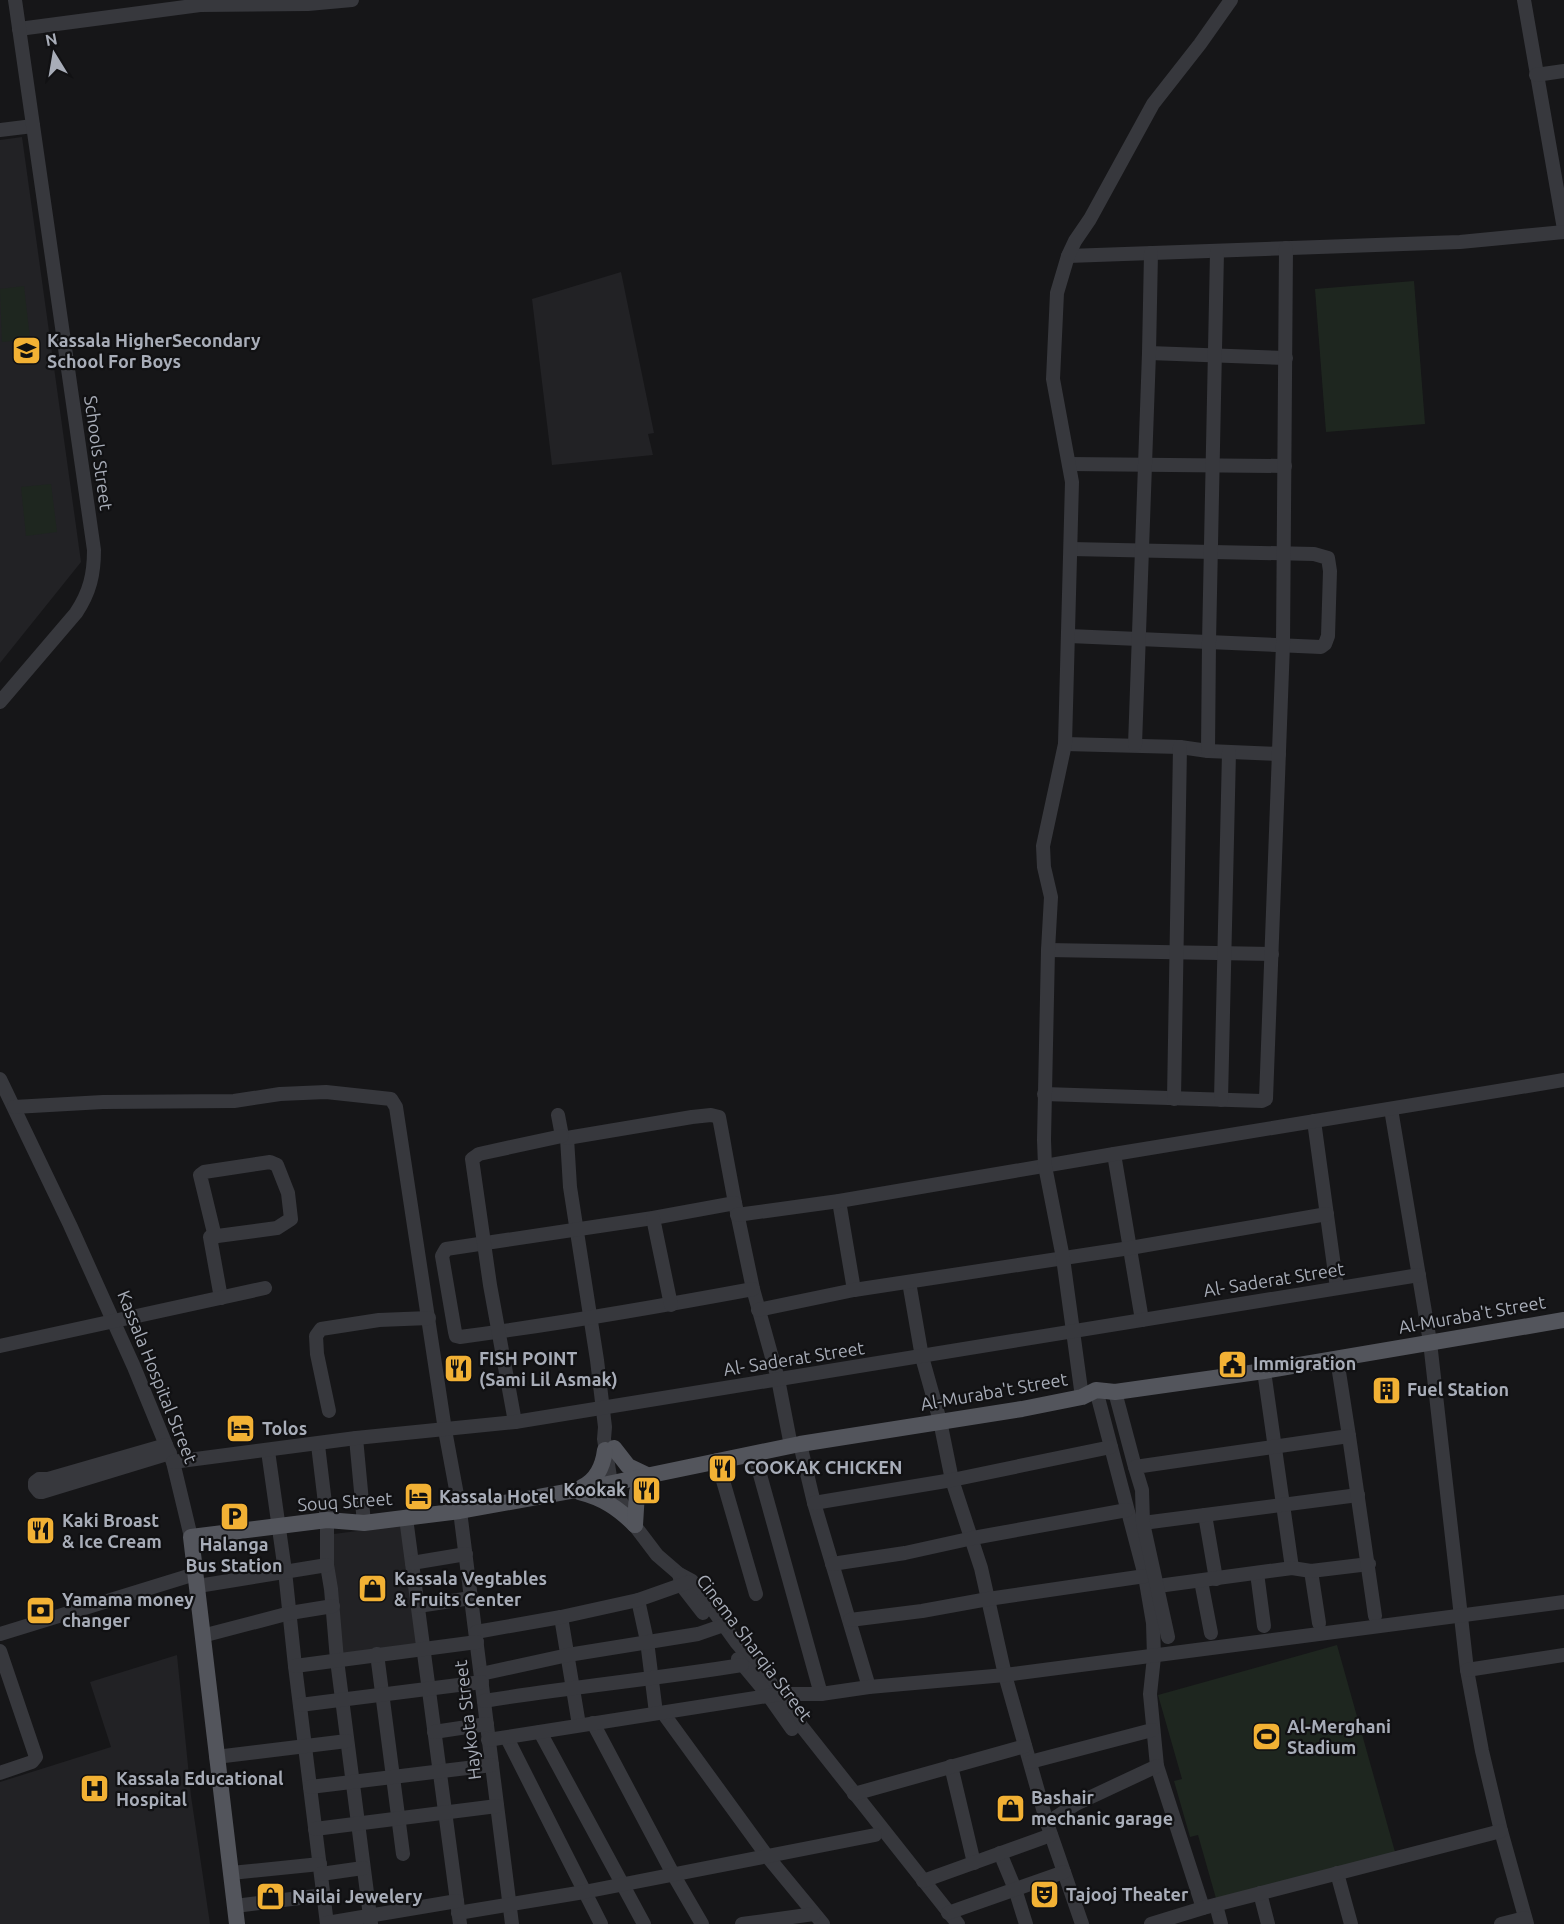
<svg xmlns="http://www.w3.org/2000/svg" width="1564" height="1924" viewBox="0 0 1564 1924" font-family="Ubuntu,sans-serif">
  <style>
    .built { fill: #222225 }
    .green { fill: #1e261f }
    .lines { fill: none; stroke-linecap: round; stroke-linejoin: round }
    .minor { stroke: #37383d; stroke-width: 14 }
    .major { stroke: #53555c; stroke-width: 16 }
    .labels { text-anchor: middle; stroke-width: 4.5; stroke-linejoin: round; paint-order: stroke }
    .poi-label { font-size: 18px; font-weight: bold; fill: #a8adb8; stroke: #111113; text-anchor: start }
    .street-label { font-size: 18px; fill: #a8adb8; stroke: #111113 }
  </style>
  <rect width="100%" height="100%" fill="#161618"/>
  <g class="built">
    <path d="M22,137L81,562L0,663V140Z"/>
    <path d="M621,272L654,433L648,434L653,455L552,465L532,299Z"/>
    <path d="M404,1525L419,1644L343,1654L326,1535Z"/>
    <path d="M177,1655L191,1796L210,1924H0V1782L111,1747L90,1682Z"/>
  </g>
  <g class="green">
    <path d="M1414,281L1425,424L1326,432L1315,289Z"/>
    <path d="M24,286L30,339L2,342L0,289Z"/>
    <path d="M51,484L57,532L26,536L21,487Z"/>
    <path d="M1337,1645L1395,1852L1217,1902L1198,1835L1190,1837L1174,1781L1182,1779L1158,1695Z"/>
  </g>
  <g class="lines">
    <g class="minor">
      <path d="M1524,0L1564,229"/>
      <path d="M19,29L200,5L308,4L352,0"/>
      <path d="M1536,75L1564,71"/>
      <path d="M0,130L33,126"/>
      <path d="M1068,256L1460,242L1564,232"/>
      <path d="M1149,353L1286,358"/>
      <path d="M1069,464L1285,466"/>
      <path d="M1069,636L1321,647L1325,644L1328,636L1330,571L1328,558L1314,554L1071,549"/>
      <path d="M0,702L76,613C90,592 94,574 94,550L15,0"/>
      <path d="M1065,744L1180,747L1208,751L1279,754"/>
      <path d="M1135,745L1149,353L1151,253"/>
      <path d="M1208,751L1209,642L1217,252"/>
      <path d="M1048,950L1272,954"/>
      <path d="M0,1079L70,1225L134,1367L173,1462L191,1537"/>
      <path d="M1044,1094L1262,1101L1266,1099L1283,644L1286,248"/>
      <path d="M1174,1099L1180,747"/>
      <path d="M1221,1100L1229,752"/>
      <path d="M14,1107L103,1102L234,1101L280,1094L326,1092L391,1099L396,1107L445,1430L460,1511L512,1924"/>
      <path d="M1391,1109L1430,1342L1467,1670L1482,1751L1501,1831L1527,1924"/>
      <path d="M558,1115L562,1136L567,1138L570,1187L597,1360L605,1427L604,1439L611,1483L632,1522L657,1555L679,1574L692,1581L736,1642L780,1694L795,1718L958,1924"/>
      <path d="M1314,1121L1337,1288"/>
      <path d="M567,1138L692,1117L711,1115L719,1117L735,1203L753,1289L778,1379L791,1446"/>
      <path d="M1114,1154L1142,1320"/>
      <path d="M839,1201L854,1290"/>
      <path d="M735,1203L653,1218L446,1249L442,1256L455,1332L456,1336L460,1337C558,1324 656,1307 753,1289"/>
      <path d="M737,1215L839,1201L1114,1154L1564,1080"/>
      <path d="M653,1218L671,1305"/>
      <path d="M210,1237L277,1228L291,1219L288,1193L277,1165L270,1162L204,1172L200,1175L215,1237H210L221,1298"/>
      <path d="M909,1282L922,1357L940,1421L952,1480L981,1568L1005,1675L1047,1823L1082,1924"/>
      <path d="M758,1310L854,1290L1130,1248L1327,1214"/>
      <path d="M0,1346L265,1288"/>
      <path d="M1337,1359L1349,1436"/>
      <path d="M1264,1371L1292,1568"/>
      <path d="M1096,1390L1145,1576L1153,1623L1154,1657L1150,1694L1157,1766L1203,1908"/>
      <path d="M1115,1392L1135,1467"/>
      <path d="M1082,1397L1063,1258L1045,1166L1044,1140L1048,950L1051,897L1044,867L1043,846L1065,744L1072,482L1053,379L1057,293L1068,256L1075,241L1090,219L1153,104L1200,44L1231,0"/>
      <path d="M329,1411L317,1354L316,1336L321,1329L379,1320L429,1318"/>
      <path d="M515,1422L490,1285L472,1159L479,1154L562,1136"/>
      <path d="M356,1438L364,1523"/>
      <path d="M800,1444L814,1503L869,1687"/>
      <path d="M166,1445L48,1479H39L35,1482V1487L39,1492H42L170,1453"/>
      <path d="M318,1445L327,1520V1565L331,1589L337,1660L371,1924"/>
      <path d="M268,1451L285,1571L295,1666L327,1924"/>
      <path d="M754,1453L821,1694"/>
      <path d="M717,1460L756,1594"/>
      <path d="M173,1462L356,1438L515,1422L1419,1275"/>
      <path d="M814,1503L952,1480L1111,1447"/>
      <path d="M1205,1515L1216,1579"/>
      <path d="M406,1518L460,1924"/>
      <path d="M1143,1523L1358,1495"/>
      <path d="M412,1563L466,1554"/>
      <path d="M832,1564L905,1553L973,1538L1127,1510"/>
      <path d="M1311,1571L1319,1623"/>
      <path d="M1257,1573L1264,1626"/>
      <path d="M679,1574L682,1586L703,1613"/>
      <path d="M1201,1581L1211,1633"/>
      <path d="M198,1586L327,1565"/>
      <path d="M1158,1586L1292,1568L1311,1571L1369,1564"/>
      <path d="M638,1600L647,1641L656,1713"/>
      <path d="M418,1606L471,1598"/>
      <path d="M561,1617L579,1725"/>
      <path d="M850,1620L922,1611L988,1599L1145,1576"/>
      <path d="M476,1632L561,1617L638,1600L689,1582"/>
      <path d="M0,1634L195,1574"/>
      <path d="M202,1636L290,1613L333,1606"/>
      <path d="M1168,1637L1143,1523L1142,1490L1135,1467L1349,1436L1375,1616"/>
      <path d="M0,1651L36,1757L32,1762L0,1773"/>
      <path d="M377,1654L403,1854"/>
      <path d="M738,1659L768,1695L792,1729"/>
      <path d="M295,1666L477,1642"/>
      <path d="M1467,1670L1564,1655"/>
      <path d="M481,1674L568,1655L698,1634L724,1625"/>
      <path d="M484,1701C570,1687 656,1679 742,1665"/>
      <path d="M300,1705L482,1682"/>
      <path d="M663,1713L767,1856L823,1924"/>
      <path d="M593,1723L673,1874L702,1924"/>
      <path d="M434,1732L487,1724"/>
      <path d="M540,1732L644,1924"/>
      <path d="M507,1738L601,1924"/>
      <path d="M488,1740L780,1694H821L869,1687L1005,1675L1564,1602"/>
      <path d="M216,1757L347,1741"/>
      <path d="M1030,1762L1152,1730"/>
      <path d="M951,1766L974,1863"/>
      <path d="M310,1787L492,1765"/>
      <path d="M854,1794L1025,1746"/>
      <path d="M1047,1823L1076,1804L1157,1766"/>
      <path d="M315,1829L497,1806"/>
      <path d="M1000,1853L1015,1889L1026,1924"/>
      <path d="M231,1873L320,1864"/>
      <path d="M1337,1873L1351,1924"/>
      <path d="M321,1874L363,1868"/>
      <path d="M923,1881L1051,1835"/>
      <path d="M1260,1893L1268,1924"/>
      <path d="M1216,1905L1221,1924"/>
      <path d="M235,1906L324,1895"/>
      <path d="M458,1913L584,1892L875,1835"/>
      <path d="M948,1913L1064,1872"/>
      <path d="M327,1923L457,1901"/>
      <path d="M742,1924L814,1914"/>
      <path d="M1151,1924L1203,1908L1501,1831"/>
      <path d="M1501,1924L1525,1918"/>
    </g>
    <g class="major">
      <path d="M614,1448L628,1466L649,1476"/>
      <path d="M582,1487C597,1480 603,1466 605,1450"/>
      <path d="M579,1492C603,1498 618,1508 635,1525"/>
      <path d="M635,1525L637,1492L643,1477"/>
      <path d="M237,1924L191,1537L327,1520L364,1523L460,1511L593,1487L800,1444L1022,1409L1082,1397L1096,1390L1115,1392L1264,1371L1564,1320"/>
    </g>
  </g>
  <defs>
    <symbol id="school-square" viewBox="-11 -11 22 22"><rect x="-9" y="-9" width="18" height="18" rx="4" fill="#f2b134" stroke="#111113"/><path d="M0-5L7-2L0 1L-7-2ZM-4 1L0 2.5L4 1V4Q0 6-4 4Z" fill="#111"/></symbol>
    <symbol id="civic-square" viewBox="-11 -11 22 22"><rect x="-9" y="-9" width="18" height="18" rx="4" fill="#f2b134" stroke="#111113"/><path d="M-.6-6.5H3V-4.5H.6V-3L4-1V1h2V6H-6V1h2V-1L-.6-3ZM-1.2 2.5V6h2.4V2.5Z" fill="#111"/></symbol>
    <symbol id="restaurant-square" viewBox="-11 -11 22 22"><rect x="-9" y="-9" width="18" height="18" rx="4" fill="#f2b134" stroke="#111113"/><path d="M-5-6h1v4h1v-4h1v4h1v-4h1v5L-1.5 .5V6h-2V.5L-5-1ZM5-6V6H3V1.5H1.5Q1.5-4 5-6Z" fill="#111"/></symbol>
    <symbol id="building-square" viewBox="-11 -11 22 22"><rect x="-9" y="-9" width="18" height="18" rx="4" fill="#f2b134" stroke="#111113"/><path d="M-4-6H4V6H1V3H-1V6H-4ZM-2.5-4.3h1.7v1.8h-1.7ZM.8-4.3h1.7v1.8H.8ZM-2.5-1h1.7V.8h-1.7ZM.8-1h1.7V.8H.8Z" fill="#111"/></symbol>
    <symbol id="hotel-square" viewBox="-11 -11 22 22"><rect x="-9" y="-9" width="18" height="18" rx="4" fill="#f2b134" stroke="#111113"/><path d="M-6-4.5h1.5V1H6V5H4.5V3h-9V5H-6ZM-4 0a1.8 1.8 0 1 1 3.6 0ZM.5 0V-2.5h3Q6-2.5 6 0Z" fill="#111"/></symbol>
    <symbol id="parking-square" viewBox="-11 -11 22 22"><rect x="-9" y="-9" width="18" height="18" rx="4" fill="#f2b134" stroke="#111113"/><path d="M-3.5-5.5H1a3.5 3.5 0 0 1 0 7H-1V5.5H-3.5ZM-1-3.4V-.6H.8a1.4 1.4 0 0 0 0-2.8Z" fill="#111"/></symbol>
    <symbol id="shop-square" viewBox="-11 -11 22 22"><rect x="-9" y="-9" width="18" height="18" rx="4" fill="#f2b134" stroke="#111113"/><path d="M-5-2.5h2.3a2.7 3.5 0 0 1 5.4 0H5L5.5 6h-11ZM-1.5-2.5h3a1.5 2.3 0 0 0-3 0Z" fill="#111"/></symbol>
    <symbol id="bank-square" viewBox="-11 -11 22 22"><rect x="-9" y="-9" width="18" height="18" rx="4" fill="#f2b134" stroke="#111113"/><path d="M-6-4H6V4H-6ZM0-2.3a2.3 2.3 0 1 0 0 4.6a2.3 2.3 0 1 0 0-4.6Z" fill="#111"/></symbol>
    <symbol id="stadium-square" viewBox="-11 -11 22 22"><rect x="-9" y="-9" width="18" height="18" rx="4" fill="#f2b134" stroke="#111113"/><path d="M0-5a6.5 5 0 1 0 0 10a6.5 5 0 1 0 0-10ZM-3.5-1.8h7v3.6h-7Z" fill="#111"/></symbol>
    <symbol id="hospital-square" viewBox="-11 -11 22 22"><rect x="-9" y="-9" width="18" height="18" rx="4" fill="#f2b134" stroke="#111113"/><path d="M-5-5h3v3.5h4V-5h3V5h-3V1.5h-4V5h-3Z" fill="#111"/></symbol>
    <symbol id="theatre-square" viewBox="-11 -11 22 22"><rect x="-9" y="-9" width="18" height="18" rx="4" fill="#f2b134" stroke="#111113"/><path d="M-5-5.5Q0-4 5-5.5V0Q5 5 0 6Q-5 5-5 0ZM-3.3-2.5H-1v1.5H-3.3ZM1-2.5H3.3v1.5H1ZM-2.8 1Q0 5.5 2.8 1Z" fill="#111"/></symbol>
  </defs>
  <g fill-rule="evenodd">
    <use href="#school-square" x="10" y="334" width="33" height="33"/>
    <use href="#civic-square" x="1216" y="1348" width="33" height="33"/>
    <use href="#restaurant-square" x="442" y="1352" width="33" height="33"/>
    <use href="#building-square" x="1370" y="1374" width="33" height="33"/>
    <use href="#hotel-square" x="224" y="1412" width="33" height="33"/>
    <use href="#restaurant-square" x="706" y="1452" width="33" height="33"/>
    <use href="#restaurant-square" x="630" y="1474" width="33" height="33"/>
    <use href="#hotel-square" x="402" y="1480" width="33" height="33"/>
    <use href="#parking-square" x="218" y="1500" width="33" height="33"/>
    <use href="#restaurant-square" x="24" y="1514" width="33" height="33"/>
    <use href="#shop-square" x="356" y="1572" width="33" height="33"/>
    <use href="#bank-square" x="24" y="1594" width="33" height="33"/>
    <use href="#stadium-square" x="1250" y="1720" width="33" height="33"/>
    <use href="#hospital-square" x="78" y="1772" width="33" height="33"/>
    <use href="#shop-square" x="994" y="1792" width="33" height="33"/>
    <use href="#theatre-square" x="1028" y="1878" width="33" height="33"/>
    <use href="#shop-square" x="254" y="1880" width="33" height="33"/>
  </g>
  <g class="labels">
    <g class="poi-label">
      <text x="47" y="347">Kassala HigherSecondary<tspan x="47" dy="21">School For Boys</tspan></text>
      <text x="479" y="1365">FISH POINT<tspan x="479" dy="21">(Sami Lil Asmak)</tspan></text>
      <text x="1253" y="1370">Immigration</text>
      <text x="1407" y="1396">Fuel Station</text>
      <text x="262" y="1435">Tolos</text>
      <text x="744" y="1474">COOKAK CHICKEN</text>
      <text x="626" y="1496" text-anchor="end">Kookak</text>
      <text x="439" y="1503">Kassala Hotel</text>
      <text x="62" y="1527">Kaki Broast<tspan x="62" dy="21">&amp; Ice Cream</tspan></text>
      <text x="234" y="1551" text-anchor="middle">Halanga<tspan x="234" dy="21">Bus Station</tspan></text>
      <text x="394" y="1585">Kassala Vegtables<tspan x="394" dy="21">&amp; Fruits Center</tspan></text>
      <text x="62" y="1606">Yamama money<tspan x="62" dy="21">changer</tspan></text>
      <text x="1287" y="1733">Al-Merghani<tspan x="1287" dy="21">Stadium</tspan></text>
      <text x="116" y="1785">Kassala Educational<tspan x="116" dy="21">Hospital</tspan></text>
      <text x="1031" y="1804">Bashair<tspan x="1031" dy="21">mechanic garage</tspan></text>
      <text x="1066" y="1901">Tajooj Theater</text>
      <text x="292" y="1903">Nailai Jewelery</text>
    </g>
    <g class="street-label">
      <text transform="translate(98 453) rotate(82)" y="6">Schools Street</text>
      <text transform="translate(1274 1280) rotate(-9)" y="6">Al- Saderat Street</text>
      <text transform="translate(1472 1315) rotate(-10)" y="6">Al-Muraba't Street</text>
      <text transform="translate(794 1359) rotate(-9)" y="6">Al- Saderat Street</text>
      <text transform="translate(157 1377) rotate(68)" y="6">Kassala Hospital Street</text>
      <text transform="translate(994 1392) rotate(-10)" y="6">Al-Muraba't Street</text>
      <text transform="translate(345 1502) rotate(-4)" y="6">Souq Street</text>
      <text transform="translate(754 1648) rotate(53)" y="6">Cinema Sharqia Street</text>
      <text transform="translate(468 1720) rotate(-97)" y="6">Haykota Street</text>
    </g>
  </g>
  <g transform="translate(54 54) rotate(349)" stroke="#111113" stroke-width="4.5" paint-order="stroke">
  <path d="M0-4.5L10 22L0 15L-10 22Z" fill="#a8adb8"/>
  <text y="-9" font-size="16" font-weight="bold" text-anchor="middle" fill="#a8adb8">N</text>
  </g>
</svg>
